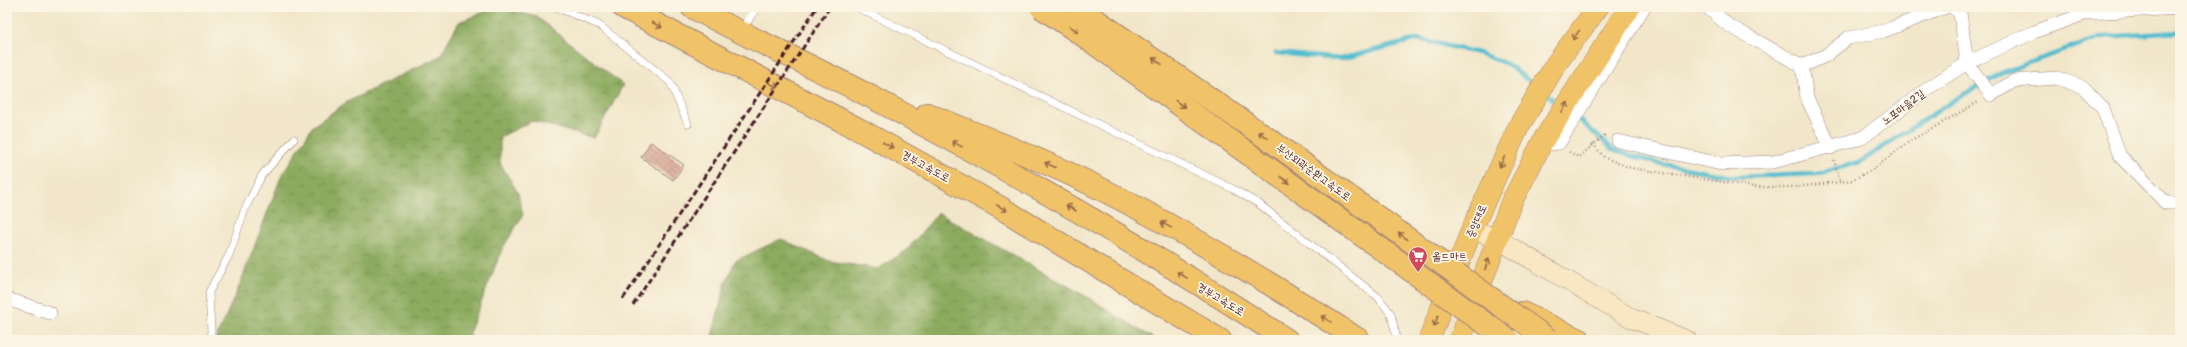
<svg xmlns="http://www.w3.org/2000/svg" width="2187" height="347" viewBox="0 0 2187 347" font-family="Pangolin,'Poor Story',sans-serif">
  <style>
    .forest { fill: url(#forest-crowns); stroke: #6b6544 }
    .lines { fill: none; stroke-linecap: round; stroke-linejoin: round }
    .stream { stroke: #52bcce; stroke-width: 4.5 }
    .building { fill: url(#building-cross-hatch) }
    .lane-casing { stroke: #9e827a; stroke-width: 8 }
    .street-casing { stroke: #9e827a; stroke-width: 14 }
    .secondary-casing { stroke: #9e827a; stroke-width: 20 }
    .primary-casing { stroke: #9e827a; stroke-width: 22 }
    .highway-casing { stroke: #9e827a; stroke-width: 24 }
    .path { stroke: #9e827a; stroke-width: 2.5; stroke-dasharray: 1 3; stroke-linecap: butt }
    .lane { stroke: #fff; stroke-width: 7 }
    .street { stroke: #fff; stroke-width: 13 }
    .secondary { stroke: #f9e7c3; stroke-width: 19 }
    .primary { stroke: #f1c369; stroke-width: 21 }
    .highway { stroke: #f1c369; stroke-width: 22 }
    .rail { stroke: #4a1f2b; stroke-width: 3; stroke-dasharray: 6 3; stroke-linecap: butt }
    .highway-bridge-casing { stroke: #9e827a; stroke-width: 24; stroke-linecap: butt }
    .highway-bridge { stroke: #f1c369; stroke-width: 22 }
    .oneway { stroke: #956947 }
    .labels { text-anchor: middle; stroke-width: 3.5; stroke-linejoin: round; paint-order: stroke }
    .street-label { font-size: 11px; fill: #4a1f2b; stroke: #fcf5e5 }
    .poi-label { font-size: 11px; fill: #4a1f2b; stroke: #fcf5e5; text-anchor: start }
  </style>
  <defs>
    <pattern id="forest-crowns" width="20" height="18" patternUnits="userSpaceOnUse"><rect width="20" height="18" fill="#8cab5e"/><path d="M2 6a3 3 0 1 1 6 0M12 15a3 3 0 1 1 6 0" fill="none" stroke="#748b4e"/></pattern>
    <pattern id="building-cross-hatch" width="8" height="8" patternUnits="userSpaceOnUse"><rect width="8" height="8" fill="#d6a290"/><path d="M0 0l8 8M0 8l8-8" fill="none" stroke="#b08376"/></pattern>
  </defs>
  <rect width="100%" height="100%" fill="#fcf5e5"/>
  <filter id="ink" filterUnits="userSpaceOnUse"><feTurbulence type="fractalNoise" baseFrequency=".025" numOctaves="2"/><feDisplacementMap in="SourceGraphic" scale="8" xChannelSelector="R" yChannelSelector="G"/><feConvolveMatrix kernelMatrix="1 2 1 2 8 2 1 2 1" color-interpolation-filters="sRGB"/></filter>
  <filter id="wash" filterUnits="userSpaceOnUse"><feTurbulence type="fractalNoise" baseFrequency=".012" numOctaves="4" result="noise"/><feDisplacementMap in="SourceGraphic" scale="16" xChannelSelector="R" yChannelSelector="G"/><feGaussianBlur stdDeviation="0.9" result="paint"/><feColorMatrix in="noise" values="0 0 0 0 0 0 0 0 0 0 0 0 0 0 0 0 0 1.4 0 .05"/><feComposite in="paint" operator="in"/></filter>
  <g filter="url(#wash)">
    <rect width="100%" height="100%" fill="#f1e6c9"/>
    <g class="forest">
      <path d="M497,7L537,17L623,85L594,138L532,121L500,137V163L518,193L523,215L502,249L470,331V340H215L239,287L281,177L313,126L347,102L440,56L459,22Z"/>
      <path d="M938,213L1089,298L1156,340H711L726,282L735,261L781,239L829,261L878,269L907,250Z"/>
    </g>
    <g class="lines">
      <g class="stream">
        <path d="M1276,53L1341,59L1418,39L1478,53L1507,64L1536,86"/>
        <path d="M1545,93L1560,105"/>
        <path d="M1577,118L1615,151L1657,163L1734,177L1817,174L1860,162L1954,100L2003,72L2102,37L2180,32"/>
      </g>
    </g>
    <g id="blocks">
      <path class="building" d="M651,142L684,165L673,180L641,157Z"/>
    </g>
  </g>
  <g filter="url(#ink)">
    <use href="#blocks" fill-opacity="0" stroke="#9e827a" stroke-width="1"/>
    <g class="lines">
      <defs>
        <g id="lane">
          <path d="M556,7L599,25L670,82L688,124"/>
          <path d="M856,7L1233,189L1259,204L1378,297L1391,314L1397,340"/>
          <path d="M742,30L757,7"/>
          <path d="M210,340L211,331L209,292L229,255L245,209L262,175L294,139"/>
        </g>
        <g id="street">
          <path d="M1707,7L1728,25L1802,66L1807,98L1831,148"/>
          <path d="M1952,7L1960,13L1967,63L1991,95L2014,81L2057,78L2083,87L2103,108L2120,156L2166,203H2180"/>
          <path d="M1802,66L1825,56L1848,38L1884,31L1946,7"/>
          <path d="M1618,141L1721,164L1773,162L1862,138L1930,87L1967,63L2034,32L2087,13L2180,8"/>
          <path d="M1541,145L1559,143L1644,7"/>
          <path d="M7,299L50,313"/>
        </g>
        <path id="secondary" d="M1472,229L1497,239L1631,318L1687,340"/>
        <g id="primary">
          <path d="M1429,340L1472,229L1519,126L1556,64L1598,7"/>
          <path d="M1460,340L1511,203L1544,139L1630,7"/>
        </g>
        <g id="highway">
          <path d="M623,7L858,129L1001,208L1220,340"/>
          <path d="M692,7C753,40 817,68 879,101C1018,174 1155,254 1287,340"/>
          <path d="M927,114C981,136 1036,157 1089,183C1182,229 1272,284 1359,340"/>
          <path d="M1522,313L1579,340"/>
        </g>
      </defs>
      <use href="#lane" class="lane-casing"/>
      <use href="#street" class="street-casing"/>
      <use href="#secondary" class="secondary-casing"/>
      <use href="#primary" class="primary-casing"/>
      <use href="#highway" class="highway-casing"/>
      <g class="path">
        <path d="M1593,144L1605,158L1631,168L1756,187H1795L1840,182L1852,180L1872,170L1910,141L1980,101"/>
        <path d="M1569,152L1579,157L1605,135"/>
        <path d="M1834,160L1840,182"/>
      </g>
      <use href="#lane" class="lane"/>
      <use href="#street" class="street"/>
      <use href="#secondary" class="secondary"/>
      <use href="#primary" class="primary"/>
      <use href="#highway" class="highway"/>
      <g class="rail">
        <path d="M623,299L817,7"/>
        <path d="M633,305L830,7"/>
      </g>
      <defs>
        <g id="highway-bridge">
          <path d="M1041,7L1084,36L1508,340"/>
          <path d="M1077,7L1274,143L1549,340"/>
        </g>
      </defs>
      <use href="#highway-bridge" class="highway-bridge-casing"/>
      <use href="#highway-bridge" class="highway-bridge"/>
    </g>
    <defs><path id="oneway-shaft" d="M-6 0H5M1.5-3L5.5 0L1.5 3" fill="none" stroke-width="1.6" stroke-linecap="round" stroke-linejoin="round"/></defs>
    <g class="oneway">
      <use href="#oneway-shaft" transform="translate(657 25) rotate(28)"/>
      <use href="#oneway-shaft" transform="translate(1074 29) rotate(34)"/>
      <use href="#oneway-shaft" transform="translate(1576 35) rotate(125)"/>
      <use href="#oneway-shaft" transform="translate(1157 61) rotate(-145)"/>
      <use href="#oneway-shaft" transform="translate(773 85) rotate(27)"/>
      <use href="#oneway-shaft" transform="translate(1180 104) rotate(36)"/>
      <use href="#oneway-shaft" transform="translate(1565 107) rotate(-57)"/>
      <use href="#oneway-shaft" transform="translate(1263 135) rotate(-145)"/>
      <use href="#oneway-shaft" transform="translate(957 144) rotate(-151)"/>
      <use href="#oneway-shaft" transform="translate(888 145) rotate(29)"/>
      <use href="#oneway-shaft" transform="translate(1502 162) rotate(114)"/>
      <use href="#oneway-shaft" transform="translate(1050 165) rotate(-155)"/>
      <use href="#oneway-shaft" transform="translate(1285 180) rotate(36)"/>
      <use href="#oneway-shaft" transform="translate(1002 208) rotate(30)"/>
      <use href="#oneway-shaft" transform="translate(1071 208) rotate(-150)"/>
      <use href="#oneway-shaft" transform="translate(1166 225) rotate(-151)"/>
      <use href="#oneway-shaft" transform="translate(1403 236) rotate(-144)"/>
      <use href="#oneway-shaft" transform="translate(1487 264) rotate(-69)"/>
      <use href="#oneway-shaft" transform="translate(1182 275) rotate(-149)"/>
      <use href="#oneway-shaft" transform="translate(1326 319) rotate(-148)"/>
      <use href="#oneway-shaft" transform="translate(1436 321) rotate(111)"/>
    </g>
  </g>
  <defs>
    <symbol id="supermarket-pin" viewBox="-11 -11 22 30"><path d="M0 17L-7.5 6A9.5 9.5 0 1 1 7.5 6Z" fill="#d1495b" stroke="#fcf5e5"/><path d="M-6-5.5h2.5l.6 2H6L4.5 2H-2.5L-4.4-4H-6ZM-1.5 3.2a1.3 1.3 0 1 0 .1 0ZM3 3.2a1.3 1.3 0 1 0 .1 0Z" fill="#fff"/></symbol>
  </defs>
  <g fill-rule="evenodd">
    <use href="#supermarket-pin" x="1407" y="245" width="22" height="30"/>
  </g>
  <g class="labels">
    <g class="street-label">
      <text transform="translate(1903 107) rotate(-37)" y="4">노포마을2길</text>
      <text transform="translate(926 166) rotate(29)" y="4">경부고속도로</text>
      <text transform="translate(1314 172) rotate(36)" y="4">부산외곽순환고속도로</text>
      <text transform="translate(1476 221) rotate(-67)" y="4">중앙대로</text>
      <text transform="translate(1221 299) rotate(31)" y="4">경부고속도로</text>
    </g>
    <g class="poi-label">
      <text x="1432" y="260">올드마트</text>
    </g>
  </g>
  <rect width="2187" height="347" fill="none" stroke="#fcf5e5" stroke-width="24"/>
</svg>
